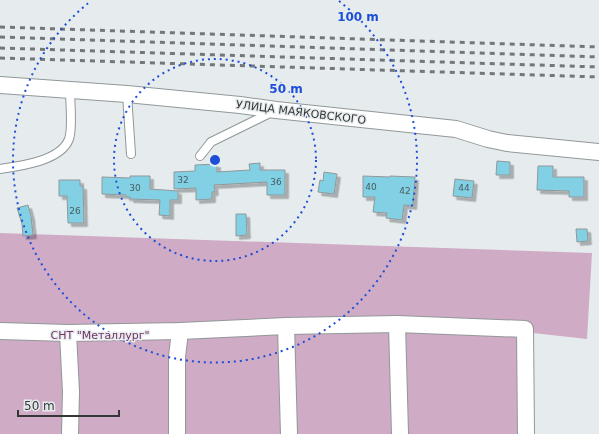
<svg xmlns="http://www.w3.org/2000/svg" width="599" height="434" viewBox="0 0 599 434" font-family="'DejaVu Sans',sans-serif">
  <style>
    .green { fill: #d0abc5 }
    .building { fill: #82d0e3; stroke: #919799; filter: url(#shadow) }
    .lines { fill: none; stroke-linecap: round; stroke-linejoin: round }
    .service-casing { stroke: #919899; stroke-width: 10 }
    .minor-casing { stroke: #919899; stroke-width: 18 }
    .service { stroke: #fff; stroke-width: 8 }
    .minor { stroke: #fff; stroke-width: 16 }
    .rail { stroke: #737778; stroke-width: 3; stroke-dasharray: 5 5; stroke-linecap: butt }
    .ring { fill: none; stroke: #1d4ed8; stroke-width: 2; stroke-dasharray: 2 4 }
    .labels { text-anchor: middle; stroke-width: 3; stroke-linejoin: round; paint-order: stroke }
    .number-label { font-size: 9px; fill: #485c62 }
    .street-label { font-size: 11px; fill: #343637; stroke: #e6ecee }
    .park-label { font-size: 11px; fill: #743364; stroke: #e6ecee }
    .centre { fill: #1d4ed8; stroke: #e6ecee; stroke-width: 2 }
    .ring-label { font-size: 12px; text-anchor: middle; font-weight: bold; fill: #1d4ed8; stroke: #e6ecee; stroke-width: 3; stroke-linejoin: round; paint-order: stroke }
  </style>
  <defs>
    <filter id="shadow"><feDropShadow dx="3.5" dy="3.5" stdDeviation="0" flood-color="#0004"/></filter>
  </defs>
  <rect width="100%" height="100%" fill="#e6ecee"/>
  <path class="green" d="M0,233L592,253L587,339L533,333L532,434H0Z"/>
  <g class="building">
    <path d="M497,161L510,162V175H496Z"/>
    <path d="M260,163V170H285V195H267V182L214,185L215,192H212V199L196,200V188L174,189V172L195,171V165L217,164V172L250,170L249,164Z"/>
    <path d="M538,166H553V177H584V197H569V191L537,190Z"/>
    <path d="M324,172L337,174L334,194L318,192L320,180L323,181Z"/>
    <path d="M130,176H150V189L178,191V200H170V216L159,215L160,200L130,199V197H126V195L102,194V177L130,178Z"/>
    <path d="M363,176L390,177V176L415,177L413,206L404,205L402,220L386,218L387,213L373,212L375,197H363Z"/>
    <path d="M455,179L474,181L472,198L453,196Z"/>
    <path d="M59,180H80V186H83L84,223H68L67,196H59Z"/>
    <path d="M28,205L31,216L33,235L23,236L22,224L17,208Z"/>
    <path d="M236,214H246L247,235L236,236Z"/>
    <path d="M576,229H587L588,241L577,242Z"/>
  </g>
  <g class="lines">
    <defs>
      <g id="service">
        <path d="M127,94L131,154"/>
        <path d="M200,156L211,142L272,112"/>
        <path d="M0,169C20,166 61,161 69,139C73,128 70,103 70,90"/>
      </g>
      <g id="minor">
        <path d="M0,85L127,94L240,105L276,110L456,129L488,139L507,143L599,152"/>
        <path d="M397,324L400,434"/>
        <path d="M286,326L289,434"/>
        <path d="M0,331L68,333L180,331L286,326L397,324L525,329L526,434"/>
        <path d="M68,333L71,392L70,434"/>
        <path d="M177,434V357L180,331"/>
      </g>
    </defs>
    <use href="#service" class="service-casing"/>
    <use href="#minor" class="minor-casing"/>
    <use href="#service" class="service"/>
    <use href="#minor" class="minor"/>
    <g class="rail">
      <path d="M0,27L599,47"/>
      <path d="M0,37L599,57"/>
      <path d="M0,48L599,67"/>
      <path d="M0,58L599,77"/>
    </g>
  </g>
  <g class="ring">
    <circle cx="215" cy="160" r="101"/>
    <path d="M339 1A202 202 0 1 1 91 1"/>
  </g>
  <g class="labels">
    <g class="number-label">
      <text x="183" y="183">32</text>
      <text x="276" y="185">36</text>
      <text x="371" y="190">40</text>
      <text x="135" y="191">30</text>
      <text x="464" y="191">44</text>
      <text x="405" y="194">42</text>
      <text x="75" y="214">26</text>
    </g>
    <g class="street-label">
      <text transform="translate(301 112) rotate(7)" y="4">УЛИЦА МАЯКОВСКОГО</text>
    </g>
    <g class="park-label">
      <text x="100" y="339">СНТ "Металлург"</text>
    </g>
  </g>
  <circle cx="215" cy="160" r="6" class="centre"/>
  <g class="ring-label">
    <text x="358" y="21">100 m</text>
    <text x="286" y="93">50 m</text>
  </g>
  <path d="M18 410v6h101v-6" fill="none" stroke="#343637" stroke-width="2"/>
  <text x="24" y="410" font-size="12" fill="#343637" stroke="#e6ecee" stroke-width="3" paint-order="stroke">50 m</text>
</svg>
